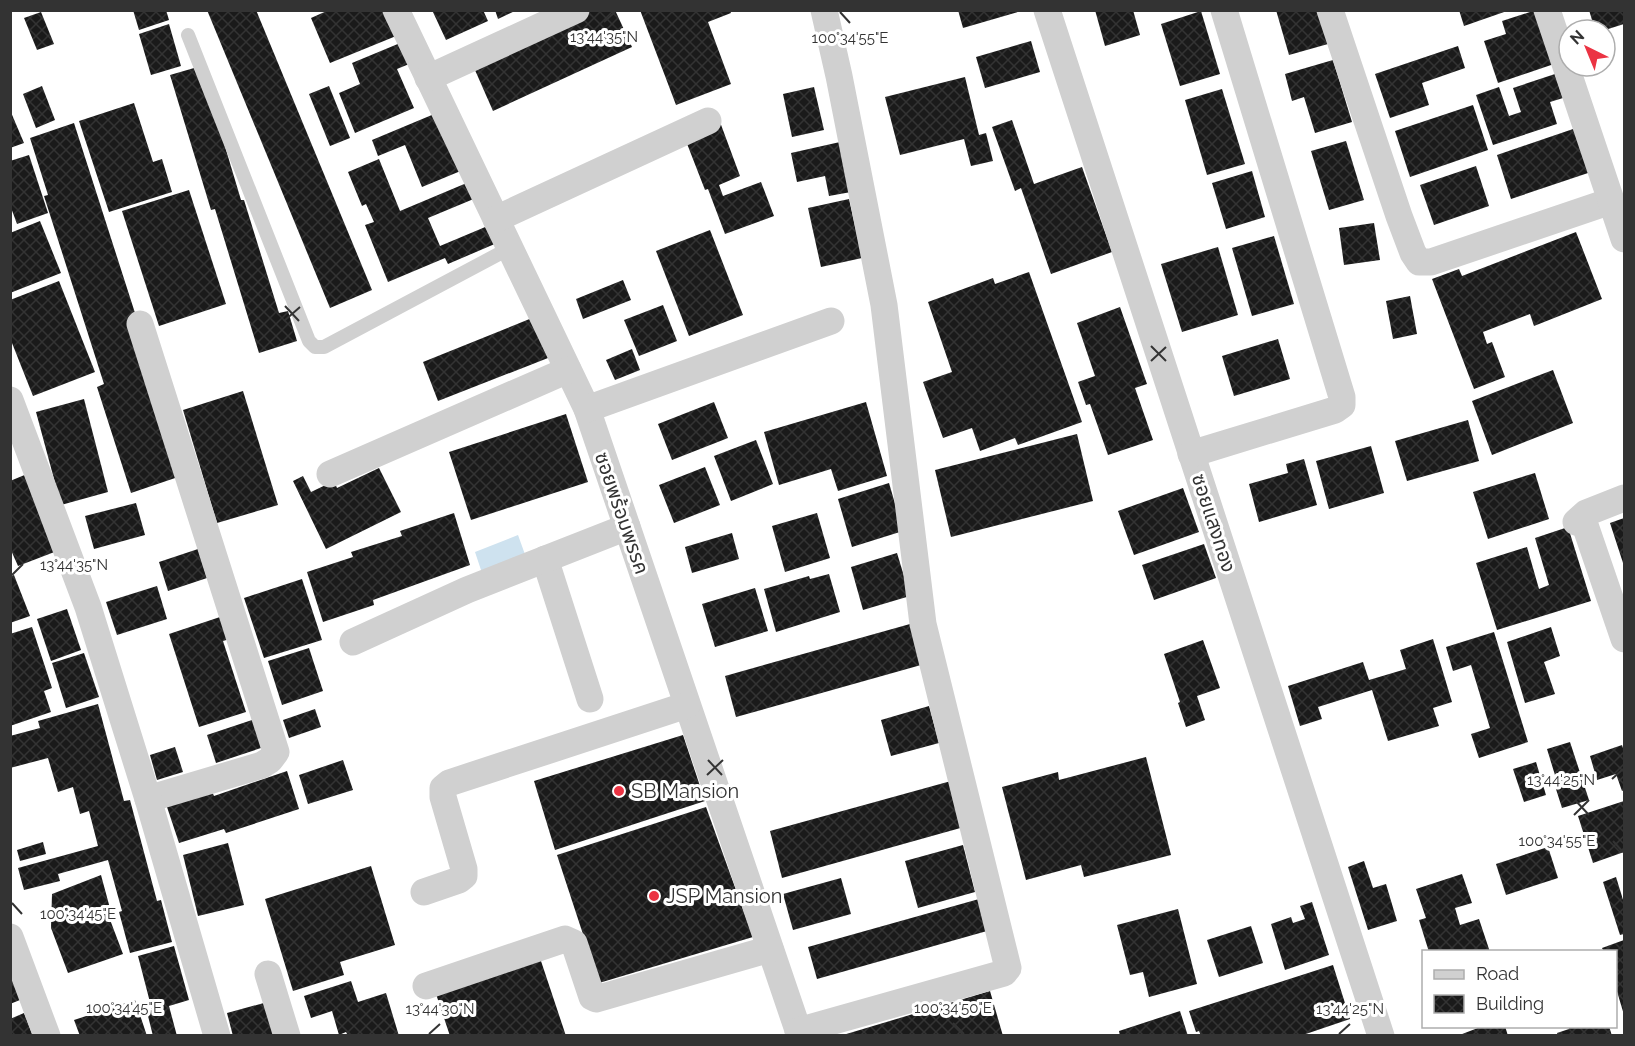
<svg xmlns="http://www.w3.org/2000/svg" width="1635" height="1046" viewBox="0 0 1635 1046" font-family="Raleway,'Noto Sans Thai',sans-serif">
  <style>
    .water { fill: #cee2ef }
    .building { fill: url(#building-cross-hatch) }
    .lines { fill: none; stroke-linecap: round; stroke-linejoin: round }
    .service { stroke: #d0d0d0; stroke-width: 14 }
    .minor { stroke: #d0d0d0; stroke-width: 27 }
    .ticks { fill: none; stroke: #333; stroke-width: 2 }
    .poi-dot { fill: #eb3343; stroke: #fff; stroke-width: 2 }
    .labels { text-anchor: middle; stroke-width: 6; stroke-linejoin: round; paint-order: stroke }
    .street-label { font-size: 20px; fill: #333; stroke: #fff }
    .poi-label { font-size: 20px; fill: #333; stroke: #fff; text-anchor: start }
    .ticks-label { font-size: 15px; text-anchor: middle; fill: #333; stroke: #fff; stroke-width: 6; stroke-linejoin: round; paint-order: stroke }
  </style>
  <defs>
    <pattern id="building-cross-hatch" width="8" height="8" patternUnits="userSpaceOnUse" patternTransform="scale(1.5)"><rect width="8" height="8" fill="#1a1a1a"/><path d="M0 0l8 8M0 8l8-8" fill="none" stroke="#333"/></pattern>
  </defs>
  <rect width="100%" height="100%" fill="#fff"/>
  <path class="water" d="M518,535L527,560L483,576L475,552Z"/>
  <g class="building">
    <path d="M133,10H166L169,20L139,30Z"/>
    <path d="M207,10H256L372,290L330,308Z"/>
    <path d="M329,10H391L401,34L330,63L311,18Z"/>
    <path d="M432,10H483L488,21L446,40Z"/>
    <path d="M495,10H517L498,19Z"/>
    <path d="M582,10H615L632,47L493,111L471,61Z"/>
    <path d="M640,10H730L731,13L708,22L731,84L676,105Z"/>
    <path d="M958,10H1021V11L963,28Z"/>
    <path d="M1095,10H1133L1140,35L1105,46Z"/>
    <path d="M1276,10H1318L1328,44L1289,55Z"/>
    <path d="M1459,10H1507V11L1464,26Z"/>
    <path d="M1536,10L1554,64L1498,83L1484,41L1506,34L1502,21Z"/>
    <path d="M1589,10H1624V24L1605,30H1595Z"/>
    <path d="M1201,11L1220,74L1180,86L1161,24Z"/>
    <path d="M41,12L54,44L37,50L24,18Z"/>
    <path d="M169,24L181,66L151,75L139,34Z"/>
    <path d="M405,41L414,62L397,69L414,108L355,133L339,93L360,84L352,63Z"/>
    <path d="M1031,41L1040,72L985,88L976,57Z"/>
    <path d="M1458,46L1465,68L1422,83L1429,105L1390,118L1375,74Z"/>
    <path d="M1333,60L1352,122L1315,133L1304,97L1292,101L1285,74Z"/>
    <path d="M201,66L241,200H244L279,313L288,311L297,341L259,353L215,209L211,210L170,75Z"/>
    <path d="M1555,74L1563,98L1550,102L1557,124L1493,145L1476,95L1499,87L1509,116L1521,112L1513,88Z"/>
    <path d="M965,77L979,135L986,133L993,161L971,166L964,139L900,155L885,97Z"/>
    <path d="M42,86L55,120L36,128L23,94Z"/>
    <path d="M329,86L350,138L330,146L309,94Z"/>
    <path d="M814,87L824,130L792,137L783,94Z"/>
    <path d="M1222,89L1245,164L1207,175L1185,100Z"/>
    <path d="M134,103L153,162L162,159L172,192L109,212L79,121Z"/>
    <path d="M1473,105L1488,150L1410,177L1395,131Z"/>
    <path d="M10,110L24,143L10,148Z"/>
    <path d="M439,112L463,170L422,187L405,145L378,156L372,140Z"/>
    <path d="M1012,120L1034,184L1082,167L1112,252L1051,274L1021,188L1015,191L992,127Z"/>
    <path d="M720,122L740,176L719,185L723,196L761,182L774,216L725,234L708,189L705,190L684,136Z"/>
    <path d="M74,123L153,369L181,476L131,493L97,387L104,384L44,196L48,195L30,138Z"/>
    <path d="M1576,128L1591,172L1511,199L1497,155Z"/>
    <path d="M1346,141L1364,200L1329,210L1311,151Z"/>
    <path d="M840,142L851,192L829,196L825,176L797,182L791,153Z"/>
    <path d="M29,155L48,213L17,224L10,205V161Z"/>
    <path d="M379,159L400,211L469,182L476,198L428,218L440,246L490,225L497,243L448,264L445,258L388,282L365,225L374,222L366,204L362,206L348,172Z"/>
    <path d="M1476,166L1489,206L1434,225L1420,185Z"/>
    <path d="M1252,171L1265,217L1226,229L1212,183Z"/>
    <path d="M189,190L226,304L159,326L122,211Z"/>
    <path d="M849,199L862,258L821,267L808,208Z"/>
    <path d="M40,221L61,273L10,293V233Z"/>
    <path d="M1374,223L1380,260L1344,265L1339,228Z"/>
    <path d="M710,230L743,315L689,336L656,251Z"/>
    <path d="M1576,232L1602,299L1534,326L1530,314L1483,332L1487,344L1492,342L1505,377L1474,389L1432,279L1459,269L1462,276Z"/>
    <path d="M1274,236L1294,304L1252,316L1232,248Z"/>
    <path d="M1218,247L1238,315L1182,332L1161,264Z"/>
    <path d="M1029,272L1082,422L1018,445L1015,438L980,451L972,428L943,438L923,382L952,372L928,302L993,278L995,284Z"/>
    <path d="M623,280L631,300L583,319L576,299Z"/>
    <path d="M59,281L95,372L33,396L10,338V300Z"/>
    <path d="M1410,296L1417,334L1393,339L1386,301Z"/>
    <path d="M663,305L677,341L639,356L624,320Z"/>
    <path d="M1120,307L1147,384L1135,388L1153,440L1108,455L1090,404L1086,405L1078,382L1095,376L1077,323Z"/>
    <path d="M532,318L548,358L438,401L423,362Z"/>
    <path d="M1278,339L1290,379L1234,396L1222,356Z"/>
    <path d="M632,349L640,370L615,380L606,360Z"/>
    <path d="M1553,370L1573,423L1492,455L1472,401Z"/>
    <path d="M243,391L278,505L217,523L183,410Z"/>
    <path d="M84,399L108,492L61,505L36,412Z"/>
    <path d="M714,402L728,438L672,460L658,424Z"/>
    <path d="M866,402L887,476L838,491L831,469L779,485L764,432Z"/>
    <path d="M566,414L588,482L471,520L449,452Z"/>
    <path d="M1468,420L1479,461L1407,481L1395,441Z"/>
    <path d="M1077,434L1093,501L951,537L935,470Z"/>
    <path d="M756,440L773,484L731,501L714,456Z"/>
    <path d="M1371,446L1384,493L1329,509L1316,461Z"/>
    <path d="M1304,459L1317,505L1259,522L1249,484L1288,473L1286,464Z"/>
    <path d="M705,467L720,505L674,523L659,485Z"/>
    <path d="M379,468L401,512L326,549L293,481L303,476L311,492L334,481L337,488Z"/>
    <path d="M1535,473L1549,519L1488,539L1473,492Z"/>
    <path d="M27,474L57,551L18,566L10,548V481Z"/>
    <path d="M889,483L903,531L852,547L838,499Z"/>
    <path d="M1183,488L1199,532L1134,555L1118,511Z"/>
    <path d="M136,503L145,535L94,549L85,516Z"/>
    <path d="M454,513L470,565L373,600L374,605L323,622L307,572L353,557L351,552L402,536L400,531Z"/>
    <path d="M817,513L830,558L785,572L772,526Z"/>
    <path d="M1624,518V566L1610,523Z"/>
    <path d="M1568,527L1591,601L1497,630L1476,563L1527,547L1539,589L1549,585L1535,538Z"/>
    <path d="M732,533L739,559L692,573L685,547Z"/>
    <path d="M1204,544L1216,578L1154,600L1142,565Z"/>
    <path d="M198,549L207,578L168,591L159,562Z"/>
    <path d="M897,553L910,596L863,610L851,567Z"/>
    <path d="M829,574L840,612L776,632L764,589L809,576L810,579Z"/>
    <path d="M14,575L30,616L10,623V576Z"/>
    <path d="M302,579L322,640L264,658L244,598Z"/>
    <path d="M157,586L167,619L117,635L106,602Z"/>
    <path d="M755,588L768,631L715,647L702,604Z"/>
    <path d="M67,609L81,650L51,661L37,619Z"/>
    <path d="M226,615L233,638L223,641L246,712L199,727L169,634Z"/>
    <path d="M910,624L921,665L736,717L725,676Z"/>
    <path d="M32,627L52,688L44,691L51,712L10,726V634Z"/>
    <path d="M1551,627L1560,656L1544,662L1555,694L1525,703L1507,642Z"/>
    <path d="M1494,632L1528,742L1479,758L1471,734L1490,728L1471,665L1453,671L1446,647Z"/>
    <path d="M1433,639L1452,702L1433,708L1439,726L1388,741L1372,690L1318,707L1322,719L1300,726L1288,686L1363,662L1369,680L1406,669L1400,650Z"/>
    <path d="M1203,640L1220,688L1197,696L1205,720L1186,727L1178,703L1180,702L1164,654Z"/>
    <path d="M309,648L323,691L282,705L268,661Z"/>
    <path d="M84,653L99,697L66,708L52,663Z"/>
    <path d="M98,704L124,801L130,800L157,901L161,900L172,942L130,953L119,912L122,911L108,860L58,874L60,881L24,890L18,868L98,846L89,811L80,814L73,787L58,792L48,758L10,768V736L40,728L38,721Z"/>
    <path d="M929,706L939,743L891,756L881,720Z"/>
    <path d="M315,709L321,727L289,738L283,720Z"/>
    <path d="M255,719L264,747L216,763L207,735Z"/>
    <path d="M683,735L705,801L555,850L534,781Z"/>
    <path d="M1570,742L1589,800L1562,808L1555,786L1558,785L1547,749Z"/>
    <path d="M1622,745L1624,751V790L1622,791L1616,774L1597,780L1590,756Z"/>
    <path d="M175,747L183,772L157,780L150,755Z"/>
    <path d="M1146,757L1171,855L1084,877L1081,865L1026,880L1002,787L1058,772L1059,780Z"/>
    <path d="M343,760L353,790L308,804L299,775Z"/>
    <path d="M1536,762L1546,795L1524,802L1513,769Z"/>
    <path d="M287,771L299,809L226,833L224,829L179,843L166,804L211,789L214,796Z"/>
    <path d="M951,781L964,827L782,878L770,831Z"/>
    <path d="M1624,801V852L1593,863L1578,816Z"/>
    <path d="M706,807L753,937L599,983L557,855Z"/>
    <path d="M43,842L46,854L20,861L17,850Z"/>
    <path d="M228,843L244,905L198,916L183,855Z"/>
    <path d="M963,845L975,892L918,908L905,861Z"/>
    <path d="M1548,847L1558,878L1506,895L1496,864Z"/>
    <path d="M1364,861L1373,888L1386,884L1397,921L1368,930L1348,867Z"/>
    <path d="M371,866L395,945L340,962L344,975L293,991L265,899Z"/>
    <path d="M1462,874L1472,903L1455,908L1460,925L1479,919L1490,952H1429L1419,920L1426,918L1416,889Z"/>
    <path d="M101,875L111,912L109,917L123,954L68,973L51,928L52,894Z"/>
    <path d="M1616,877L1624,903V934L1620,935L1603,882Z"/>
    <path d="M841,878L851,914L793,930L783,894Z"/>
    <path d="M979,899L987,931L817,979L808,947Z"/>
    <path d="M1312,902L1329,955L1285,970L1271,924L1291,917L1293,923L1305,919L1300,906Z"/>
    <path d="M1178,909L1197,984L1149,997L1143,972L1130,975L1117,925Z"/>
    <path d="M1251,926L1263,963L1219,977L1207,940Z"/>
    <path d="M1624,940V1015L1616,988V952H1604L1602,948Z"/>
    <path d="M174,946L189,1000L169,1006L177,1036H153L147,1012L152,1010L138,956Z"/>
    <path d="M539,955L566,1036H450L435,991Z"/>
    <path d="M10,959L25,998L10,1004Z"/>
    <path d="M1333,965L1350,1019L1300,1036H1201L1199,1031L1196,1032L1189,1011Z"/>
    <path d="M351,981L358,1002L386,993L399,1036H348L346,1032L339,1035L332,1011L311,1018L304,996Z"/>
    <path d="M990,991L1003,1036H843V1035Z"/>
    <path d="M135,1000L147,1036H80L74,1020Z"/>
    <path d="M271,1001L280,1036H233L227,1013Z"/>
    <path d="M1180,1011L1188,1036H1120L1119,1031Z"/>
    <path d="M24,1013L33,1036H10V1019Z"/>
    <path d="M1483,1026H1505L1508,1036H1457Z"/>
    <path d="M1568,1026H1609L1612,1036H1558L1557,1033L1569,1029Z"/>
  </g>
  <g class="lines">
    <path class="service" d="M188,35L309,341L315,347H324L510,248"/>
    <g class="minor">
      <path d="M396,10L587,409L800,1036"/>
      <path d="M1047,10L1381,1036"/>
      <path d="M1330,10L1399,216L1413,253L1419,262H1431L1611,201"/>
      <path d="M1547,10L1624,239"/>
      <path d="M428,78L576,10"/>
      <path d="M496,219L708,121"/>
      <path d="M140,324L276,752L270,760L262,765L148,799"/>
      <path d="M10,400L88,607L148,799L217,1036"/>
      <path d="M587,409L831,321"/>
      <path d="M1191,454L1335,410L1342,405V397L1224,10"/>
      <path d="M330,474L568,370"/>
      <path d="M1624,498L1586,513L1576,522L1585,525L1624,639"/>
      <path d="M545,559L590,699"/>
      <path d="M353,642L467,590L627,527"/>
      <path d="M424,892L459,880L464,876V869L443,797V788L449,783L687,705"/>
      <path d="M10,937L47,1036"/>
      <path d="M268,974L287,1036"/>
      <path d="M426,986L565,939L574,943L592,997L596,999L770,949"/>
      <path d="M798,1031L1004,973L1008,968L923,624L884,305L839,76L824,10"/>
    </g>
  </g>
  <path class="ticks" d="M840,12L850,23M604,22L615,12M285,306L299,321M284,321L300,307M1151,346L1166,361M1151,361L1166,347M12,575L23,564M708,760L722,775M707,775L723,760M1612,779L1623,769M1575,800L1589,815M1574,815L1589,800M1613,841L1623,852M12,903L22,914M124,1023L134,1034M953,1023L964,1034M429,1034L440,1024M1339,1034L1350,1024"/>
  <g class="poi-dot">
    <circle cx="619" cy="791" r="6"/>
    <circle cx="654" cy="896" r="6"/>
  </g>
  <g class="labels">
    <g class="street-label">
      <text transform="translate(622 513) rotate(71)" y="7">ซอยพร้อมพรรค</text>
      <text transform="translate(1214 523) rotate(72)" y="7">ซอยแสงทอง</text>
    </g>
    <g class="poi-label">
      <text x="631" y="798">SB Mansion</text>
      <text x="666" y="903">JSP Mansion</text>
    </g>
  </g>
  <g class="ticks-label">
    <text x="604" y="42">13°44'35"N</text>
    <text x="850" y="43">100°34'55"E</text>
    <text x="74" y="570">13°44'35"N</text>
    <text x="1561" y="785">13°44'25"N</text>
    <text x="1557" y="846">100°34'55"E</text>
    <text x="78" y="919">100°34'45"E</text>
    <text x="124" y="1013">100°34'45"E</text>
    <text x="953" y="1013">100°34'50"E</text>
    <text x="440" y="1014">13°44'30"N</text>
    <text x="1350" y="1014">13°44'25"N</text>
  </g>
  <rect width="1635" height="1046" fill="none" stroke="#333333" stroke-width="24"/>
  <rect x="1422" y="950" width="195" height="78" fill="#ffffff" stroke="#adadad" stroke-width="1.5"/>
  <rect x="1434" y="970" width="30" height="9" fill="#d0d0d0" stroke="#adadad" stroke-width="1.5"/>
  <text x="1476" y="980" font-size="18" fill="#333333">Road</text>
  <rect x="1434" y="995" width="30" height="18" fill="url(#building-cross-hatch)" stroke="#adadad" stroke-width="1.5"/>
  <text x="1476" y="1010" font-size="18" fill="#333333">Building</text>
  <g transform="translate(1587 48) rotate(317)"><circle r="28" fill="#ffffff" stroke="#adadad" stroke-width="1.5"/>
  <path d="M0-4.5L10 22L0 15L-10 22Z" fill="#eb3343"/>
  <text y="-9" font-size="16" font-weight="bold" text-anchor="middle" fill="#333333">N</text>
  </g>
</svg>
